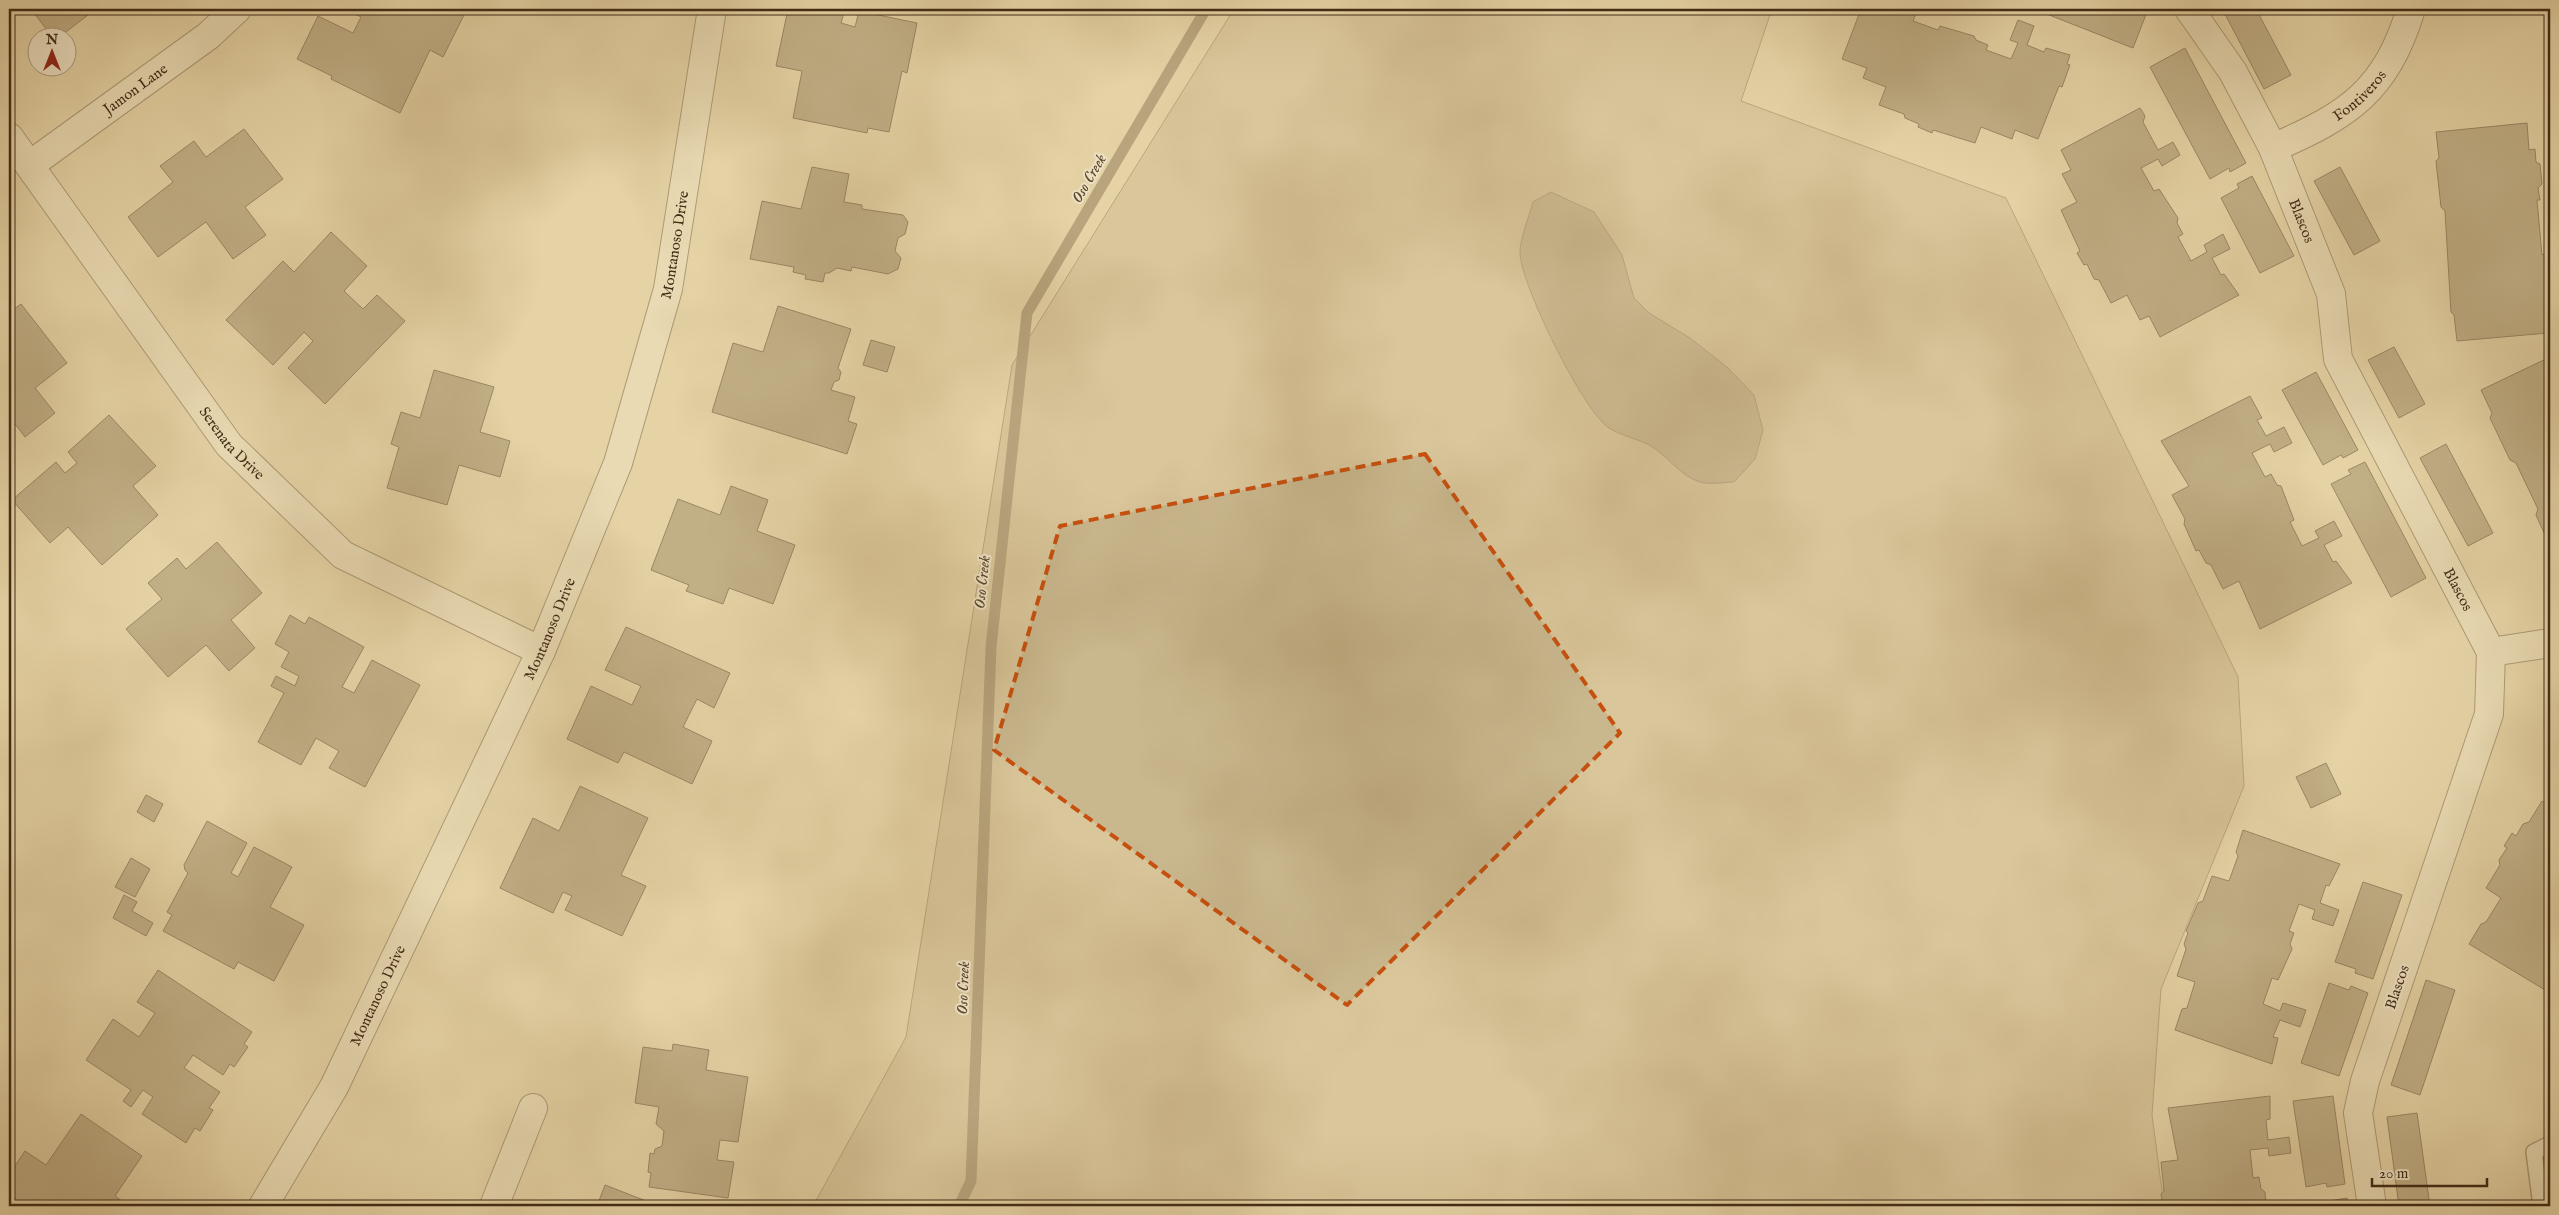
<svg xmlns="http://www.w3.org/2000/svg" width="2559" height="1215" viewBox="0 0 2559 1215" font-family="'IM FELL English',serif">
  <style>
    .green { fill: #c9b78d; stroke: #857252 }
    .water { fill: #ad9a75; stroke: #826e4f }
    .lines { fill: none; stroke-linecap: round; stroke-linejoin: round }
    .stream { stroke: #826e4f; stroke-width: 11 }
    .building { fill: #968361; stroke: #412c17 }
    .service-casing { stroke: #6a563a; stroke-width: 18 }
    .minor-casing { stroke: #6a563a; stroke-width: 30 }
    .tertiary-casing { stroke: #6a563a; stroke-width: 30 }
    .service { stroke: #eee2c4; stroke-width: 15 }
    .minor { stroke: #eee2c4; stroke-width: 28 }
    .tertiary { stroke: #eee2c4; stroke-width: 28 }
    .marked { fill: none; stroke: #c7500e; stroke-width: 4; stroke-dasharray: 10 6; stroke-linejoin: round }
    .labels { text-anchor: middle; stroke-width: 4; stroke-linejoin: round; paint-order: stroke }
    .street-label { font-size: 15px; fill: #412c17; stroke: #eee2c4 }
    .water-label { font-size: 16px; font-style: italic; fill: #5c482e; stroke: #eee2c4 }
  </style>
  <rect width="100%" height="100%" fill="#e5d3a5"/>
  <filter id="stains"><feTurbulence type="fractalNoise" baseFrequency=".004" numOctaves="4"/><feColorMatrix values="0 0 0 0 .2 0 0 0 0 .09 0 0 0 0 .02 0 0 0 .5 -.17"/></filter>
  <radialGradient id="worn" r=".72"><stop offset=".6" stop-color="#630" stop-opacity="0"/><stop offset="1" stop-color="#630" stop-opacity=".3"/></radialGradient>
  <path class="green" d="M1234,9H1772L1741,101L2006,198L2238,677L2244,786L2161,989L2152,1115L2164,1206H813L906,1037L1012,365Z"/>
  <path class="water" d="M1551,192L1594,212L1622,255L1634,298L1649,313L1690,338L1728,368L1754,395L1763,430L1755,459L1734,482C1724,482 1710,485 1700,482C1680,476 1668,456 1651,446C1638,439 1622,436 1609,428C1583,411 1521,285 1520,253C1520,238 1529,217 1533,202Z"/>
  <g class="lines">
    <path class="stream" d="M959,1206L971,1181L991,647L1027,313L1206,9"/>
  </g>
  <g class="building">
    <path d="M31,9H96L58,38H53Z"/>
    <path d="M344,9H456L465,13L443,57L430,50L400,113L331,79L332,76L297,59L318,16L353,33L361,17Z"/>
    <path d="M788,9H845L841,23L855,27L859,11L917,23L907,73L902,71L889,132L868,128L867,133L793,118L802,71L776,66Z"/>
    <path d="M1861,9H1918L1913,21L1938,30L1940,26L1974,36L1976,40L1988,45L1986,50L2011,59L2018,43L2010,40L2018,20L2034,26L2027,45L2044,52L2046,48L2070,55L2067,64L2070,65L2062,87L2059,86L2038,139L2015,130L2012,139L1981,127L1975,143L1933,130L1932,133L1918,127L1919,124L1905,118L1904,114L1879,105L1886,87L1863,78L1867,68L1842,59Z"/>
    <path d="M2034,9H2137L2147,12L2133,48Z"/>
    <path d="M2235,9H2256L2291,75L2264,89L2225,14Z"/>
    <path d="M2185,48L2246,163L2230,172L2229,168L2210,179L2150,67Z"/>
    <path d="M2140,108L2145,116L2143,122L2158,150L2173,142L2180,155L2162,166L2158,159L2141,168L2154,191L2159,189L2178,218L2177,223L2183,234L2178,237L2191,261L2207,252L2204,245L2223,234L2230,249L2212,258L2221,275L2224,274L2239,295L2160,337L2149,316L2140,320L2127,295L2111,303L2099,280L2094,279L2087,264L2084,265L2077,253L2080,251L2061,210L2077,202L2062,174L2071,170L2061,150Z"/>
    <path d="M2527,123L2529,150L2535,149L2536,162L2540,164L2542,184L2538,188L2540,200H2537L2542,255L2545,254L2546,266L2550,270V306H2545L2548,333L2457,341L2454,315L2451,312L2445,211L2441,207L2436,161L2439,158L2436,132Z"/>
    <path d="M244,129L283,179L245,207L266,235L233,259L206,222L158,257L128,217L173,182L160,166L194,141L206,157Z"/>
    <path d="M812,167L849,174L844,202L862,205V209L903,215L908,222L905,234L898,238L895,251L901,258L898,269L888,274L852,267L851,271L837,268L829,273H825L823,282L805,279L806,275L793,272L794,267L750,259L762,201L801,209Z"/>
    <path d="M2340,167L2380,241L2354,255L2314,181Z"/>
    <path d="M2252,176L2294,256L2260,273L2221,198L2239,188L2237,184Z"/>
    <path d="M331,232L367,266L344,291L363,309L377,295L405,321L325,404L288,368L313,341L304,332L273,365L226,320L283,261L294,272Z"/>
    <path d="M21,304L67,363L35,388L55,413L25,437L9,416V313Z"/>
    <path d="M778,306L851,329L838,368L841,372L839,380L834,382L831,390L855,397L848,421L857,424L847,454L712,412L733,343L763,352Z"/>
    <path d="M871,340L895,347L887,372L863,365Z"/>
    <path d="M2394,347L2425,404L2399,418L2368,360Z"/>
    <path d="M2550,357V546L2536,515L2538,509L2516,463L2510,460L2490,418L2492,413L2481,390Z"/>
    <path d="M434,370L494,387L480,432L510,441L500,477L459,465L447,505L387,488L399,447L391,444L401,412L420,418Z"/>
    <path d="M2316,372L2358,450L2343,458L2341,455L2323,465L2282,390Z"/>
    <path d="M2250,396L2262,418L2257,420L2266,436L2284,427L2292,443L2274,452L2270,444L2252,453L2265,477L2271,474L2277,485L2281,486L2294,520L2290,522L2302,546L2319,538L2315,531L2334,521L2342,536L2324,545L2333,562L2336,561L2352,583L2260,629L2239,581L2223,589L2211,565L2206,563L2199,550L2196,551L2184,524L2185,519L2172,495L2189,486L2161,441Z"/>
    <path d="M109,415L156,466L133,486L158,515L102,565L68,527L50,543L12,500L56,462L65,473L77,463L68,452Z"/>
    <path d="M2446,444L2493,533L2468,546L2420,458Z"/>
    <path d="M2365,462L2426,578L2391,597L2331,484L2351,474L2348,470Z"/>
    <path d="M731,486L768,500L757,531L795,545L773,604L729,588L723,604L686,591L689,585L651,570L678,499L720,515Z"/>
    <path d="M217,542L262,593L231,620L255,648L229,671L206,645L168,677L126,629L162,599L148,583L177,558L186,569Z"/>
    <path d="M290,615L305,624L309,617L364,647L342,687L354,693L372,660L420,685L365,787L329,768L339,751L316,738L301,765L258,742L284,693L271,686L276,676L295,686L299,676L281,667L289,652L275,644Z"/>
    <path d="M626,627L730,673L714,708L697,699L683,727L712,741L692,784L624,752L618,763L567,739L591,686L632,705L641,686L605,670Z"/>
    <path d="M2326,763L2341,794L2311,808L2296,777Z"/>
    <path d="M580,786L648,818L621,875L646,886L622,936L565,910L572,896L563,892L553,913L500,888L533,818L559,831Z"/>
    <path d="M146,795L163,804L154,822L137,812Z"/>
    <path d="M2542,801L2550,806V993L2469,944L2481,924L2486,922L2501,898L2486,888L2500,865L2499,860L2507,848L2504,846L2512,833L2516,836L2523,824L2529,822Z"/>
    <path d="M207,821L247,843L231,873L238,877L254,847L292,867L270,907L304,925L274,981L238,962L234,969L163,931L172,915L167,912L188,873L185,870L184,865Z"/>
    <path d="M2243,830L2340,864L2329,886L2326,885L2320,903L2339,910L2333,926L2312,919L2315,910L2299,904L2289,931L2294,933L2290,944L2292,949L2278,980L2272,978L2263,1004L2280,1011L2283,1003L2306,1010L2300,1027L2280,1020L2273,1037L2278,1038L2272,1064L2175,1030L2182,1009L2187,1008L2195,982L2177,976L2186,949L2184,944L2188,933L2186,931L2198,903L2203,901L2212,876L2229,881L2238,856L2236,852Z"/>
    <path d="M131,858L150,869L135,897L115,887Z"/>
    <path d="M2363,882L2402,895L2373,979L2355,973L2356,969L2335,962Z"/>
    <path d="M124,895L137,902L132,911L153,923L146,936L113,918Z"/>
    <path d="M158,970L252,1032L244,1044L248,1047L234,1067L230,1064L223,1075L193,1055L184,1068L220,1092L209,1108L213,1110L200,1131L195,1128L186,1143L142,1114L153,1097L143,1090L131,1107L123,1101L131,1090L86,1060L113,1019L139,1037L155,1013L137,1002Z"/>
    <path d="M2426,980L2455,990L2420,1095L2391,1085Z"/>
    <path d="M2329,983L2349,990L2351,986L2368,993L2339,1076L2301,1063Z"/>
    <path d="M673,1044L709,1050L706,1070L748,1077L738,1142L720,1140L717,1160L734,1162L728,1198L649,1187L651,1173L648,1172L650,1153L654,1154L655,1149L662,1146L664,1131L656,1124L659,1107L635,1103L643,1047L672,1051Z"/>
    <path d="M2270,1096V1119L2266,1120L2268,1140L2289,1137L2291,1153L2269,1156L2268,1148L2250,1150L2253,1178L2259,1177L2261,1189L2265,1192L2266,1206H2163L2161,1194L2164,1191L2161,1162L2178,1160L2168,1108Z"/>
    <path d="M2333,1096L2345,1184L2327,1187L2326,1183L2306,1187L2293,1101Z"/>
    <path d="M2417,1113L2430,1206H2399L2387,1117Z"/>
    <path d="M81,1114L142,1156L115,1196L129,1206H9V1175L25,1151L46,1165Z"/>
    <path d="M605,1185L659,1206H597Z"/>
    <path d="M2347,1198L2348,1206H2310L2329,1204V1201Z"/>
  </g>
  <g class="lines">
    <defs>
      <path id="service" d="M2541,1206L2534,1152L2550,1144"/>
      <g id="minor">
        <path id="s1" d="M2189,9L2233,72L2273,148L2331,294L2338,359L2491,652L2489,714L2365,1081L2358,1113L2372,1206"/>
        <path id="s2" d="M9,137L229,445L343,555L541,651"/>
        <path id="s3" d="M2273,148C2349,115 2386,91 2411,9"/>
        <path id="s4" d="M30,165L208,36L237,9"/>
        <path d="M2491,652L2550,643"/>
        <path d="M494,1206L533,1108"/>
      </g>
      <g id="tertiary">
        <path id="s5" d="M263,1206L334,1087L541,651L618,463L668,289L712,9"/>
      </g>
    </defs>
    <use href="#service" class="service-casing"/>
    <use href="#minor" class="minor-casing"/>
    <use href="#tertiary" class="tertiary-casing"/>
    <use href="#service" class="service"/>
    <use href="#minor" class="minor"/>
    <use href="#tertiary" class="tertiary"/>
  </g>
  <path d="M0 0H2559V1215H0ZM1425,454L1620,733L1347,1005L994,750L1060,526Z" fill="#e5d3a5" fill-opacity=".55" fill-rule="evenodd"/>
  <path class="marked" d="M1425,454L1620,733L1347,1005L994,750L1060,526Z"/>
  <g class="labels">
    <g class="street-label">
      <text dy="5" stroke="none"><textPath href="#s4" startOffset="130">Jamon Lane</textPath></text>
      <text dy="5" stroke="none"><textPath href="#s3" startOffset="102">Fontiveros</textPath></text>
      <text dy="5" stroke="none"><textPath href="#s1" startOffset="241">Blascos</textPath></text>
      <text dy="5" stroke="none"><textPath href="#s5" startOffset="1050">Montanoso Drive</textPath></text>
      <text dy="5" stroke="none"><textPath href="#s2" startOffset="379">Serenata Drive</textPath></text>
      <text dy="5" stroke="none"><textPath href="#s1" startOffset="645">Blascos</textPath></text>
      <text dy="5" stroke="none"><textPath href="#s5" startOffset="645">Montanoso Drive</textPath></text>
      <text transform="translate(2397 987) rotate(-71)" y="5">Blascos</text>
      <text dy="5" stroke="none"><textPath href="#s5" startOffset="240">Montanoso Drive</textPath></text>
    </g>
    <g class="water-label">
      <text transform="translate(1088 178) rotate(-60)" y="6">Oso Creek</text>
      <text transform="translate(981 582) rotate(-84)" y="6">Oso Creek</text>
      <text transform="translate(962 988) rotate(-88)" y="6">Oso Creek</text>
    </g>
  </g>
  <rect width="2559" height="1215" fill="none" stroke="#e5d3a5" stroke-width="30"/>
  <rect x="10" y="10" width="2539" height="1195" fill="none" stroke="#412c17" stroke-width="2.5"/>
  <rect x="15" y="15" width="2529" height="1185" fill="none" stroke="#412c17"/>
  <g transform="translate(52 52)"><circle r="24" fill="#eee2c4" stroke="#a9997f"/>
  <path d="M0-4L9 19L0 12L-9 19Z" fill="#8f2418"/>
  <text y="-8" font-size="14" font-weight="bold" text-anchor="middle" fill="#412c17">N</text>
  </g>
  <path d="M2372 1178v8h115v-8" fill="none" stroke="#412c17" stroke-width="2.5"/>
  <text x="2379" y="1178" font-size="15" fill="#412c17" stroke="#eee2c4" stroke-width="4" paint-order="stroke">20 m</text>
  <rect width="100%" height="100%" filter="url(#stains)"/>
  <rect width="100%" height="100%" fill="url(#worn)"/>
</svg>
